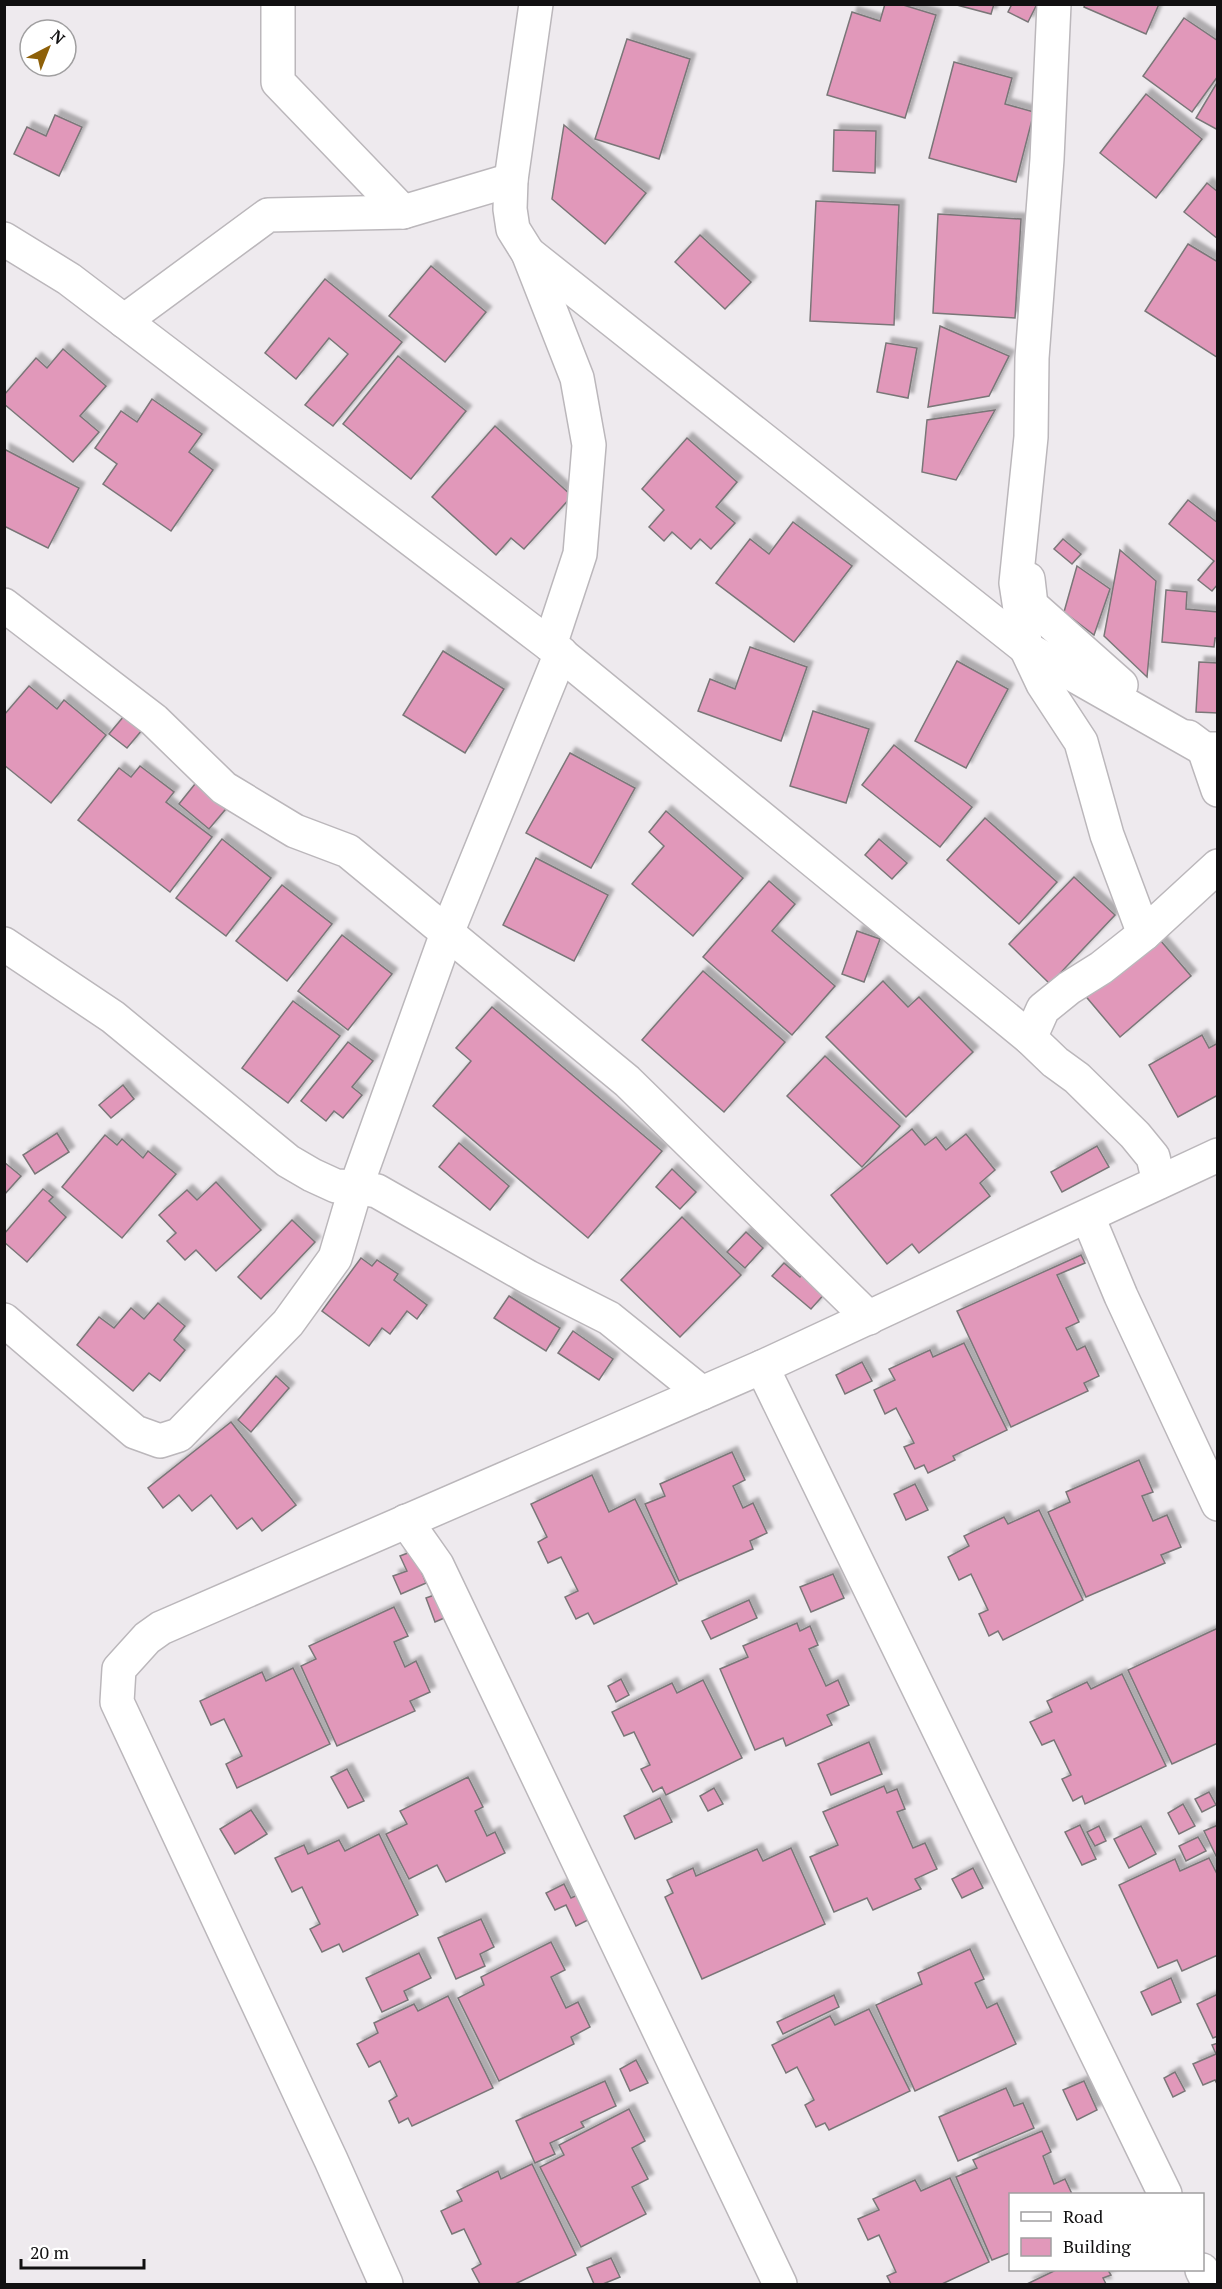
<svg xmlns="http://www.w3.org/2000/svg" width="1222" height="2289" viewBox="0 0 1222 2289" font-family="'PT Serif',serif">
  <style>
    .building { fill: #e198ba; stroke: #7a7678; stroke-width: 1.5; filter: url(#shadow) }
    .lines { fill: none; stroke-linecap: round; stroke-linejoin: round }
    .street-casing { stroke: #bbb7bb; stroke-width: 36 }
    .street { stroke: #fff; stroke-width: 33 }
  </style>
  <defs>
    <filter id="shadow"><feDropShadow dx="5.5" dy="-5.5" stdDeviation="1.5" flood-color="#0004"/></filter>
  </defs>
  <rect width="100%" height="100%" fill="#eeeaee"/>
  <g class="building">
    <path d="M885,4H900L936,15L905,118L827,95L852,12L880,21Z"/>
    <path d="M953,4H994L991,14Z"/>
    <path d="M1012,4H1037L1028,22L1008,12Z"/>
    <path d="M1085,4H1159L1146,34L1084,7Z"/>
    <path d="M1184,18L1218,41V76L1192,112L1143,76Z"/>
    <path d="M627,39L690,59L659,159L595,139Z"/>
    <path d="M954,62L1012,78L1005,104L1034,112L1016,182L929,158Z"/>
    <path d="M1218,81V130L1196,118Z"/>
    <path d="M1146,94L1202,139L1156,198L1100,153Z"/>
    <path d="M55,115L82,127L59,176L14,154L27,127L46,136Z"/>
    <path d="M564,125L646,193L605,244L552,199Z"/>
    <path d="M834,130L876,131L875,173L833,171Z"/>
    <path d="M1207,183L1218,192V239L1184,212Z"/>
    <path d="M816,201L899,205L894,325L810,321Z"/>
    <path d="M938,214L1021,219L1015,318L933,313Z"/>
    <path d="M700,235L751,282L725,309L675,262Z"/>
    <path d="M1188,244L1218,262V358L1145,311Z"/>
    <path d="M431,266L486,312L445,362L389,316Z"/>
    <path d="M325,279L402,342L333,426L305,405L348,354L329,338L296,379L265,353Z"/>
    <path d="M940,326L1009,356L989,396L928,407Z"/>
    <path d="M886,343L917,348L908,398L877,392Z"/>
    <path d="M63,349L106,386L80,416L99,432L73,462L4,404V395L36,358L47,368Z"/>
    <path d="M398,356L466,411L411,479L343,424Z"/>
    <path d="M152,399L202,434L189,452L213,470L171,531L103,484L117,464L95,448L121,411L137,422Z"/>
    <path d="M995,410L956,480L922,472L927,420Z"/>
    <path d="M495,426L572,496L524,549L511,538L496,555L432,497Z"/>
    <path d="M687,438L737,482L716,507L735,523L711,549L700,539L691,549L672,532L664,541L649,527L664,510L642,489Z"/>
    <path d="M4,449L79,488L48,548L4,526Z"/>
    <path d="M1188,500L1218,523V584L1212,591L1198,580L1214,561L1169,524Z"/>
    <path d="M793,522L852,566L794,642L716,583L750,539L769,554Z"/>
    <path d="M1063,539L1081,554L1072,564L1054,549Z"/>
    <path d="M1120,550L1156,581L1147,677L1104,636Z"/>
    <path d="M1077,566L1110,589L1094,635L1064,612Z"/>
    <path d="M1166,590L1187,592L1186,609L1218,612V638H1215L1214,647L1162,642Z"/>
    <path d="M750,647L807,667L781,741L698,711L710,679L735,689Z"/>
    <path d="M443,651L504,689L465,753L403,715Z"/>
    <path d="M957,661L1008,689L966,768L915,741Z"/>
    <path d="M1199,662L1218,663V713L1196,712Z"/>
    <path d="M29,686L57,709L64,700L106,735L51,803L4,765V715Z"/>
    <path d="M813,711L869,729L846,803L790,786Z"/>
    <path d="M124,716L142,730L127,748L109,734Z"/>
    <path d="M894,745L972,807L940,847L862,785Z"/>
    <path d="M570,753L635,788L591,868L526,833Z"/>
    <path d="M140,766L174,792L166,802L212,837L170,892L78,820L119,768L131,777Z"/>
    <path d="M199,779L230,804L209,829L179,804Z"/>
    <path d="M666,811L743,878L693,936L632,884L664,846L649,832Z"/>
    <path d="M985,818L1057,882L1019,924L947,860Z"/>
    <path d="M222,839L271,878L226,936L176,898Z"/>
    <path d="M879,839L907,863L892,879L865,855Z"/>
    <path d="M536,858L608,895L574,961L503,925Z"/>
    <path d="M1074,877L1115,915L1050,984L1009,944Z"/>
    <path d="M769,881L795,904L772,931L835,986L792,1035L703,957Z"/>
    <path d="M282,885L332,924L287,981L236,941Z"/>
    <path d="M857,931L880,939L864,982L842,974Z"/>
    <path d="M1154,933L1191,976L1120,1037L1083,993Z"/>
    <path d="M342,935L392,974L348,1030L298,991Z"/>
    <path d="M703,971L785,1042L724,1112L642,1040Z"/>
    <path d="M883,981L908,1007L919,997L973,1052L906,1117L826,1037Z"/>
    <path d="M293,1001L340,1036L288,1103L242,1068Z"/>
    <path d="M492,1007L662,1151L588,1238L433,1106L471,1061L456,1048Z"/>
    <path d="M1202,1035L1209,1048L1218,1043V1095L1178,1117L1149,1065Z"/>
    <path d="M348,1042L373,1061L352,1087L362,1095L343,1118L334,1111L326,1121L301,1101Z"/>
    <path d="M825,1056L900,1126L862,1167L787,1096Z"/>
    <path d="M123,1085L134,1099L111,1118L99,1105Z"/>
    <path d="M912,1129L925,1145L936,1137L946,1150L966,1134L995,1170L980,1183L990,1196L919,1253L912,1244L887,1264L831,1195Z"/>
    <path d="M57,1133L69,1152L35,1174L23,1155Z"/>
    <path d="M105,1135L117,1145L122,1139L143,1158L148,1151L176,1174L122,1238L62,1187Z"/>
    <path d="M459,1143L509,1186L490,1210L439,1167Z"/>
    <path d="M1097,1146L1109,1167L1062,1192L1051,1172Z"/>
    <path d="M4,1162L21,1176L4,1195Z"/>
    <path d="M672,1169L696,1192L680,1209L656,1187Z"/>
    <path d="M216,1182L261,1230L216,1271L196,1250L185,1260L167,1241L176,1233L159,1215L187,1190L197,1200Z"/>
    <path d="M43,1189L53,1197L49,1201L66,1217L27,1262L4,1242V1234Z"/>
    <path d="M682,1217L741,1275L680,1337L621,1280Z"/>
    <path d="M292,1220L315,1242L261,1299L238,1277Z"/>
    <path d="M746,1232L763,1248L745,1268L727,1252Z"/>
    <path d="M1081,1255L1085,1263L1057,1275L1079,1322L1066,1328L1077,1350L1085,1346L1099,1376L1084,1383L1088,1391L1011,1427L957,1311Z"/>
    <path d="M361,1258L372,1266L377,1260L398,1274L394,1280L427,1305L417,1319L407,1311L390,1334L382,1328L369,1346L322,1311Z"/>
    <path d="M784,1263L800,1277L805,1271L827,1291L811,1309L772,1276Z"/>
    <path d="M509,1296L560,1328L546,1351L494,1318Z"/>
    <path d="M158,1303L185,1326L174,1340L185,1350L160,1381L149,1373L133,1391L77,1345L99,1317L114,1328L131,1308L144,1319Z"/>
    <path d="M573,1331L613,1359L599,1380L558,1353Z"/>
    <path d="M964,1343L1007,1430L953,1456L955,1460L928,1473L924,1465L915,1469L904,1447L914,1443L896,1408L885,1414L874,1390L895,1380L889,1369L930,1350L933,1357Z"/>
    <path d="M862,1362L872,1381L845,1394L836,1375Z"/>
    <path d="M276,1376L289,1388L251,1432L238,1420Z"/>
    <path d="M231,1422L296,1505L262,1531L252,1518L237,1529L211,1495L192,1511L179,1495L163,1508L148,1488Z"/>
    <path d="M732,1452L745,1480L733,1486L743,1508L753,1503L767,1533L750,1541L753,1549L679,1581L645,1504L665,1496L660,1484Z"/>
    <path d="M1139,1460L1153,1492L1142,1496L1153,1521L1167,1515L1181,1547L1161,1555L1165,1563L1086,1597L1048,1512L1070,1502L1066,1492Z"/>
    <path d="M592,1475L609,1512L635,1499L677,1584L594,1624L588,1613L576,1619L565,1597L578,1591L561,1557L548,1563L538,1542L547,1537L531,1504Z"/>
    <path d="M915,1484L928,1510L906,1520L894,1494Z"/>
    <path d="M1039,1510L1083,1600L1003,1640L998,1631L989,1636L979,1614L988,1610L971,1574L959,1580L948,1557L969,1546L964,1536L1004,1517L1008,1524Z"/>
    <path d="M413,1551L426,1583L401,1594L393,1576L407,1571L400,1556Z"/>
    <path d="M833,1574L844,1598L811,1612L800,1587Z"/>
    <path d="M440,1593L449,1616L435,1622L426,1598Z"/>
    <path d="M749,1600L757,1618L711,1639L702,1621Z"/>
    <path d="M394,1607L408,1636L394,1642L405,1667L416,1661L430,1692L410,1701L415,1711L337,1746L301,1666L316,1659L309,1646Z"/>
    <path d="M797,1623L800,1631L810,1626L818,1645L809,1649L826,1686L838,1680L849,1705L827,1715L832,1725L786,1746L783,1738L755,1750L720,1669L748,1657L743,1646Z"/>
    <path d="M1218,1628V1743L1172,1764L1128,1670Z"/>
    <path d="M293,1668L330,1744L237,1788L226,1764L242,1756L224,1719L211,1725L200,1701L262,1672L266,1681Z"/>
    <path d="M1122,1674L1166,1766L1085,1804L1082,1796L1073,1801L1062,1779L1071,1775L1054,1740L1042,1745L1030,1722L1052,1712L1047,1701L1087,1682L1091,1689Z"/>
    <path d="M621,1679L629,1695L616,1702L608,1686Z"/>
    <path d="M703,1680L742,1758L666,1795L662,1787L653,1792L641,1769L650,1765L634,1732L624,1736L612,1712L672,1683L677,1693Z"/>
    <path d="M869,1742L882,1774L831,1795L818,1764Z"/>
    <path d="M347,1769L364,1801L348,1808L331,1777Z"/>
    <path d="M468,1777L483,1807L475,1811L487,1836L495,1832L505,1853L446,1882L437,1865L409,1879L386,1834L407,1824L400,1811Z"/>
    <path d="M884,1786L887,1793L897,1789L905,1809L897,1812L913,1848L925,1843L937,1869L915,1879L921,1889L873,1910L867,1898L834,1912L810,1857L838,1845L823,1812Z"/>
    <path d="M714,1788L723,1804L708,1811L700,1796Z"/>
    <path d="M1209,1792L1216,1805L1202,1812L1195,1799Z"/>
    <path d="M660,1798L672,1822L635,1839L624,1816Z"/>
    <path d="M1183,1804L1195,1826L1179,1834L1168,1813Z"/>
    <path d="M251,1810L267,1834L235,1854L220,1829Z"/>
    <path d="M1080,1825L1096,1859L1082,1865L1065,1832Z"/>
    <path d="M1218,1825V1860L1204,1831Z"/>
    <path d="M1099,1826L1106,1841L1095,1846L1087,1832Z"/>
    <path d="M1141,1826L1156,1854L1129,1868L1114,1839Z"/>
    <path d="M379,1834L418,1915L343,1952L339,1944L322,1952L310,1929L320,1924L302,1887L292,1892L275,1858L304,1845L308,1854L339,1840L345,1851Z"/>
    <path d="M1198,1837L1206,1851L1186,1861L1179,1846Z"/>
    <path d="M791,1848L825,1924L702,1979L665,1897L673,1893L667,1880L693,1868L696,1876L757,1849L763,1861Z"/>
    <path d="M1209,1858L1218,1876V1955L1182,1971L1177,1960L1158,1968L1119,1885L1175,1859L1180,1871Z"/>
    <path d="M973,1868L983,1888L962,1898L952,1879Z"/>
    <path d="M564,1884L571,1898L582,1893L594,1917L576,1926L566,1905L555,1910L546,1893Z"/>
    <path d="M481,1919L494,1947L480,1954L485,1966L456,1979L438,1938Z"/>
    <path d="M551,1942L565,1970L551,1977L566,2008L578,2002L590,2027L571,2037L574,2044L499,2081L458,1998L484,1985L481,1977Z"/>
    <path d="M970,1949L984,1979L975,1983L987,2008L997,2003L1016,2044L915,2091L876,2005L922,1984L918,1973Z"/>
    <path d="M419,1953L431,1978L404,1991L408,2000L382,2012L366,1978Z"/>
    <path d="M1171,1978L1181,2002L1152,2015L1141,1992Z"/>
    <path d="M1218,1994V2036L1213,2038L1197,2004Z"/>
    <path d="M834,1995L839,2007L783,2034L777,2022Z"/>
    <path d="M448,1996L493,2088L412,2126L408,2118L399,2123L389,2101L397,2096L380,2061L369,2067L357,2044L378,2033L374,2023L414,2004L418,2011Z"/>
    <path d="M869,2009L910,2091L829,2130L825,2123L816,2127L805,2105L814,2100L797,2067L786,2073L772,2045L830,2016L835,2025Z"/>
    <path d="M1218,2043V2086L1215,2080L1203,2085L1193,2064L1216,2054L1212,2045Z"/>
    <path d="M636,2060L648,2083L630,2091L620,2069Z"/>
    <path d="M1175,2072L1185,2091L1173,2097L1164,2078Z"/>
    <path d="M605,2081L616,2106L581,2122L584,2127L550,2143L555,2154L535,2163L516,2121Z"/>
    <path d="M1084,2081L1097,2110L1077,2120L1063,2090Z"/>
    <path d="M1006,2088L1014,2106L1023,2103L1034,2128L958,2161L939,2117Z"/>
    <path d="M629,2109L645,2141L632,2148L648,2179L632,2187L646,2214L581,2247L540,2167L564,2155L559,2145Z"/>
    <path d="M1042,2131L1051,2152L1043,2156L1054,2184L1065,2179L1072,2194H1010V2253L992,2260L956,2177L977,2168L973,2160Z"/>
    <path d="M532,2164L576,2255L515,2284H480L472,2269L481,2264L464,2229L452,2234L441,2211L462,2201L457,2191L498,2171L501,2179Z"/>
    <path d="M950,2178L989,2262L942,2284H891L887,2276L896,2272L879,2235L868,2240L858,2219L879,2210L873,2199L915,2180L921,2191Z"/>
    <path d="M611,2258L620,2277L603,2284H594L587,2268Z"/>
    <path d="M1056,2270H1108L1111,2275L1103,2278L1106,2284H1027Z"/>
  </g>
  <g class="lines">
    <defs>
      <g id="street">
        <path d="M278,4V82L403,212"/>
        <path d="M536,4L511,180L510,209L513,229L528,253L577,378L589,445L580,554L550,645"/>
        <path d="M1054,4L1047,159L1032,358L1031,437L1016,583L1026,648L1043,684L1081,742L1107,835L1144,934"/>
        <path d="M4,239L69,279L550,645L1030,1038"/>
        <path d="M528,253L1026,648L1204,749H1218"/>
        <path d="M124,321L268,215L403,212L511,180"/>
        <path d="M1028,579L1031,605L1121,685"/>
        <path d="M4,605L154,720L224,788L295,831L348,851L627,1081L869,1318"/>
        <path d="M1188,737L1204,749L1218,790"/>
        <path d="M4,944L113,1017L288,1161L312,1175L336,1186L356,1187L377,1191L528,1277L609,1318L702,1393"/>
        <path d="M1159,1182L1153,1157L1135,1135L1077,1078L1055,1062L1030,1038L1043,1009L1069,988L1101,968L1144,934L1218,866"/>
        <path d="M1088,1217L1121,1296L1218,1504"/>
        <path d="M4,1320L135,1432L160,1441L179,1435L288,1323L335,1258L356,1187L447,933L561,653"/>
        <path d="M762,1367L1165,2194"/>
        <path d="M406,1521L437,1565L780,2284"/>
        <path d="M1202,2270L1209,2284"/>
        <path d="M386,2284L331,2160L117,1702L119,1669L147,1638L161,1628L762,1367L1218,1155"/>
      </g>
    </defs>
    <use href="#street" class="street-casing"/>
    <use href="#street" class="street"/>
  </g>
  <rect width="1222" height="2289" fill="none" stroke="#111011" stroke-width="12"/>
  <rect x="1009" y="2193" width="195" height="78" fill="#ffffff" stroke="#a09fa0" stroke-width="1.5"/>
  <rect x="1021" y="2212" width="30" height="9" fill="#ffffff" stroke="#a09fa0" stroke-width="1.5"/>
  <text x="1063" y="2223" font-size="18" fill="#111011">Road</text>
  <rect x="1021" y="2238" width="30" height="18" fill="#e198ba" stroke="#a09fa0" stroke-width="1.5"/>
  <text x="1063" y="2253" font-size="18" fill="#111011">Building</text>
  <g transform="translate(48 48) rotate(42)"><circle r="28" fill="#ffffff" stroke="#a09fa0" stroke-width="1.5"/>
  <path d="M0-4.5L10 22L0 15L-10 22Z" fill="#8e6008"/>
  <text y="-9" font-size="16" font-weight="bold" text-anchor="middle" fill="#111011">N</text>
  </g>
  <path d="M21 2259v9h123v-9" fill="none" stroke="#111011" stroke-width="3"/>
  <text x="30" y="2259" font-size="18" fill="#111011" stroke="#ffffff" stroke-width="4.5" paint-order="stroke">20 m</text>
</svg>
